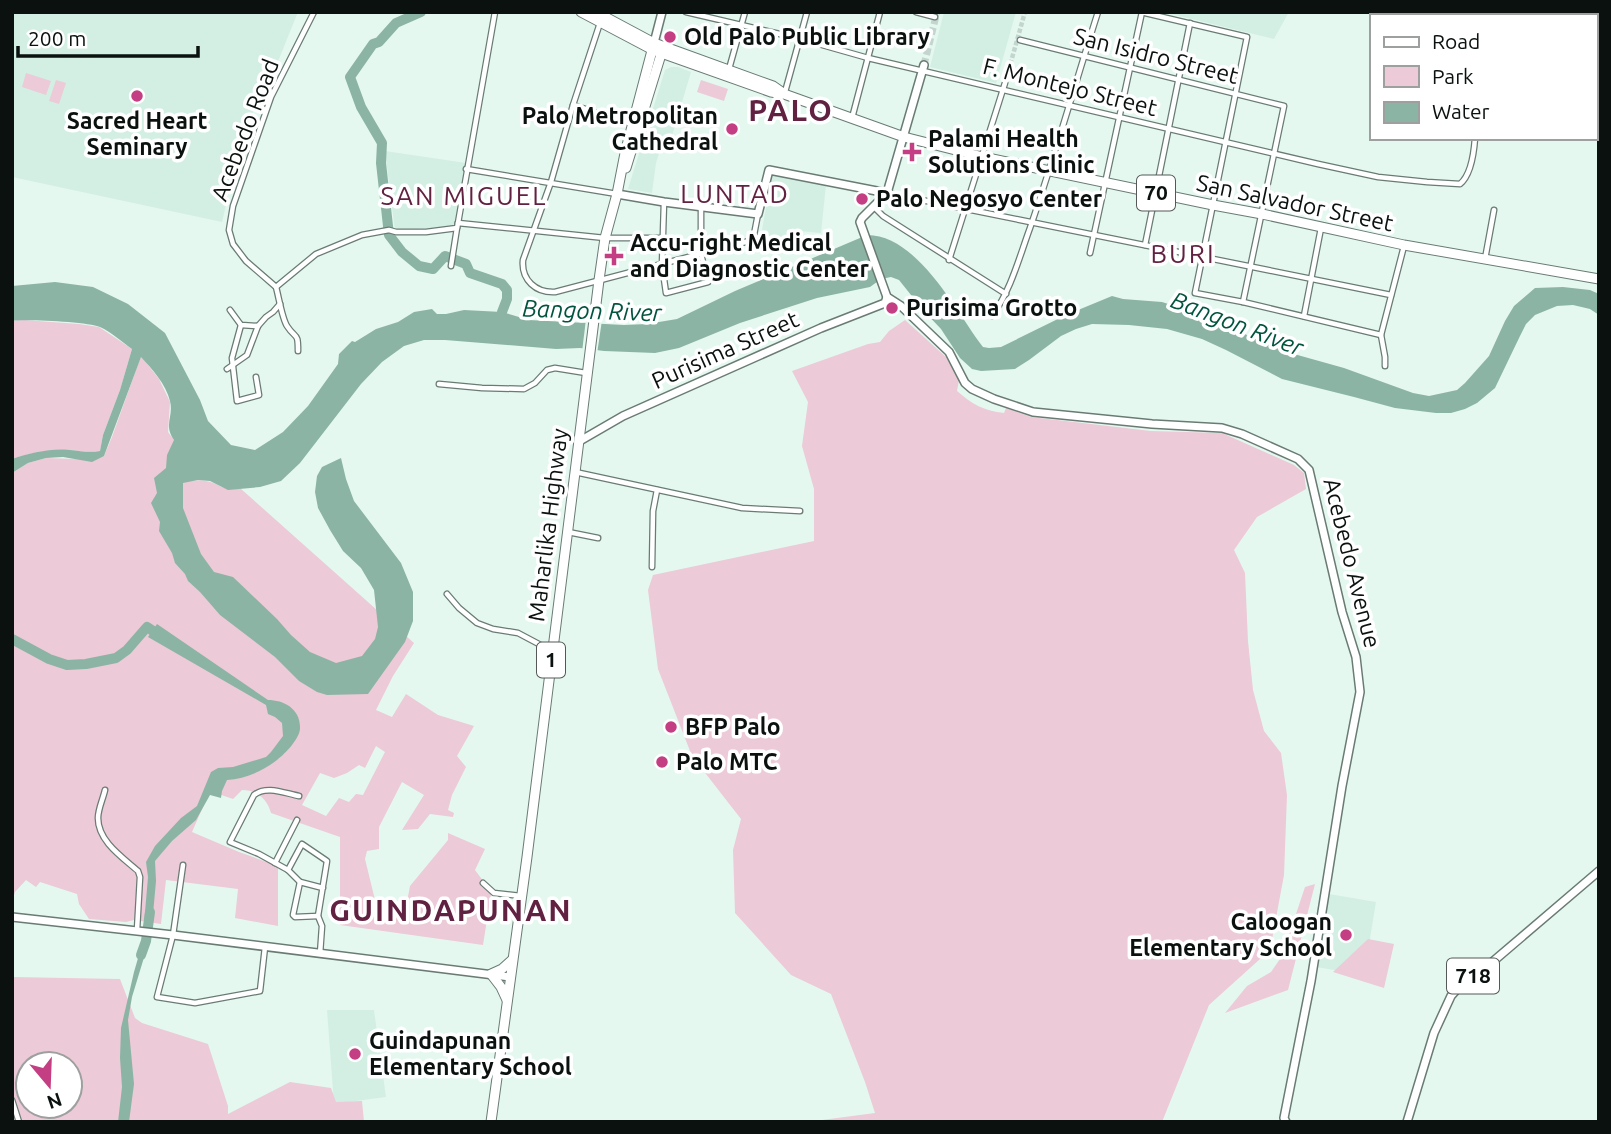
<svg xmlns="http://www.w3.org/2000/svg" width="1611" height="1134" viewBox="0 0 1611 1134" font-family="Ubuntu,sans-serif">
  <style>
    .built { fill: #d3efe3 }
    .green { fill: #eccad7; fill-rule: evenodd }
    .water { fill: #8cb4a4 }
    .pier { fill: #e4f8f0 }
    .lines { fill: none; stroke-linecap: round; stroke-linejoin: round }
    .river { stroke: #8cb4a4; stroke-width: 10 }
    .street-tunnel { stroke: #c3d5ce; stroke-width: 4.5; stroke-dasharray: 4.5 2; stroke-linecap: butt }
    .secondary-tunnel { stroke: #c3d5ce; stroke-width: 7; stroke-dasharray: 7 3.5; stroke-linecap: butt }
    .street-casing { stroke: #6a7b74; stroke-width: 7 }
    .secondary-casing { stroke: #6a7b74; stroke-width: 10 }
    .primary-casing { stroke: #6a7b74; stroke-width: 10 }
    .highway-casing { stroke: #6a7b74; stroke-width: 11 }
    .street { stroke: #fff; stroke-width: 4.5 }
    .secondary { stroke: #fff; stroke-width: 7 }
    .primary { stroke: #fff; stroke-width: 7 }
    .highway { stroke: #fff; stroke-width: 9 }
    .poi-dot { fill: #c33e82; stroke: #fff; stroke-width: 2.5 }
    .labels { text-anchor: middle; stroke-width: 7; stroke-linejoin: round; paint-order: stroke }
    .shield { fill: #fff; stroke: #545856; stroke-width: 2 }
    .shield-label { font-size: 21px; font-weight: bold; fill: #0a110e }
    .poi-label { font-size: 23px; font-weight: bold; fill: #0a110e; stroke: #fff; text-anchor: start }
    .street-label { font-size: 23px; fill: #0a110e; stroke: #fff }
    .water-label { font-size: 24px; font-style: italic; fill: #02543f; stroke: #fff }
    .quarter-label { font-size: 26px; letter-spacing: 2px; fill: #612140; stroke: #fff }
    .district-label { font-size: 30px; font-weight: bold; letter-spacing: 2px; fill: #612140; stroke: #fff }
  </style>
  <rect width="100%" height="100%" fill="#e4f8f0"/>
  <g class="built">
    <path d="M12,12H298L279,59L243,133L222,222L12,177Z"/>
    <path d="M944,12H1016L996,83L930,67Z"/>
    <path d="M1163,12H1289L1274,39Z"/>
    <path d="M671,67H678L691,72L669,146L662,144L656,163L652,193L628,189L665,70Z"/>
    <path d="M385,151L466,163L456,226L395,231Z"/>
    <path d="M772,175L826,185L821,233L789,230V243L768,246L761,235Z"/>
    <path d="M1329,894L1376,902L1364,975L1316,967Z"/>
    <path d="M327,1010H374L386,1097L334,1104Z"/>
  </g>
  <g class="green">
    <path d="M26,73L51,81L46,95L22,87Z"/>
    <path d="M56,80L66,83L59,104L49,101Z"/>
    <path d="M701,80L728,89L724,101L697,92Z"/>
    <path d="M24,320L79,324L99,327L132,349L120,390L103,435L100,451C89,453 81,451 70,450C52,449 30,453 12,459V321Z"/>
    <path d="M905,320L946,357L959,380L957,391C972,404 984,411 1004,413L1006,408L1031,417L1151,431L1222,433L1294,465L1304,473L1306,489L1257,517L1234,550L1245,573L1248,641L1253,690L1264,731L1281,753L1287,795L1284,875L1270,950L1209,1005L1162,1122H807L875,1113L865,1082L831,994L791,975L735,913L733,850L741,819L692,756L658,669L648,590L653,575L814,541V489L802,446L808,402L792,371L868,344L880,342L889,331Z"/>
    <path d="M141,356L159,379L170,402L168,432L174,440L183,482C191,481 198,479 206,481C222,484 220,491 240,488L414,643L393,676L376,710L392,717L406,694L438,715L474,726L457,756L466,767L452,795L448,810L454,813L453,817L430,814L418,829L402,830L424,795L402,782L379,827V849L367,851L365,859L375,900H386L387,904L407,902L410,886L448,840V833L485,849L475,870L484,882L492,888L483,945L340,925V837L271,813C267,798 256,790 242,790L233,799L210,791L192,832L239,852L278,866V926L235,918L238,889L166,880L161,924L134,920L126,922L89,919L79,904L77,894L40,882L36,887L26,880L15,892L12,902V640L26,646L12,637V473L28,463L46,458L76,459L104,456L112,437ZM376,746L385,752L363,795L356,794L349,802L339,798L326,816L302,805L320,773L334,778L347,773L359,765L365,768Z"/>
    <path d="M1315,884L1288,990L1225,1013L1247,986L1271,972L1282,956L1305,887Z"/>
    <path d="M1368,939L1394,944L1384,988L1333,972Z"/>
    <path d="M12,977L120,979L135,1018L142,1023L208,1044L228,1106V1114L290,1082L331,1088L336,1102L362,1101L364,1122H12ZM28,1064H70V1106H28Z"/>
  </g>
  <g class="water">
    <path d="M867,235C918,235 956,312 983,347L989,348L1001,347L1066,315L1112,296L1123,299L1162,302L1197,313L1274,347L1294,354L1344,368L1413,393L1429,396L1457,390L1465,383L1489,356L1505,321L1514,306L1535,288L1563,287L1590,290L1599,294V315L1590,309L1573,305L1557,306L1535,315L1526,324L1520,336L1495,388L1477,403L1465,409L1451,413H1436L1395,408L1354,397L1282,379L1226,350L1202,339L1167,329L1129,325L1092,324L1076,329L1061,336L1029,360L1015,369L981,371L972,369L960,358L941,329L923,310L899,280L891,277L881,279L870,287L817,298L740,323L679,348L655,353L604,351L580,348L556,349L445,340H424L404,346L382,362L361,384L300,463L281,481L260,487L228,490L210,481L198,480L183,483V508L201,554L214,572L233,577L277,619L291,635L310,652L336,663L362,656L375,639L378,627L374,590L361,568L343,551L330,530L318,508L315,492L317,476L322,467L341,458L346,479L354,501L401,563L413,592V621L405,642L368,694L327,695L317,692L299,681L275,657L220,615L200,592L188,581L185,574L175,563L172,553L159,531L160,522L151,503L157,493L154,478L166,468L167,455L174,440C163,424 174,417 170,401C166,384 152,369 141,357L104,456L92,462L63,457L46,458L28,463L12,473V459C30,453 51,448 70,450C81,451 89,453 100,451L103,435L120,390L132,349C122,342 111,332 100,327C87,322 27,319 12,321V286L55,282L93,287L128,304L165,333L200,400L208,421L231,445L255,450L283,432L308,406L338,364L339,354L352,341L355,342L376,329L398,322L414,312L432,309L437,314H446L464,310L502,312L529,320L624,325L647,324L677,319L735,291Z"/>
    <path d="M157,624L268,700C284,700 301,709 300,729C299,739 286,753 277,760C263,771 245,779 227,780L222,791L221,798L210,795L196,820L172,841L155,861L156,881L152,925L144,924L148,877L146,862L155,846L181,818L197,806L211,772L218,768L233,767L266,757L271,752L283,736L282,723L275,717L268,714L266,705L148,637Z"/>
    <path d="M143,941H149L132,997L128,1020L134,1084L129,1122H118L122,1087L120,1058L121,1028L134,972Z"/>
  </g>
  <path class="pier" d="M586,319L602,320L597,354L582,352Z"/>
  <g class="lines">
    <g class="river">
      <path d="M421,12L396,23L379,42L373,44L350,77L361,107L382,143L381,163L389,235L402,252L419,266L433,269L445,256L466,264L470,273L502,284L507,290V299L502,312"/>
      <path d="M12,639L49,659L67,665L86,664L116,658L127,650L147,627L162,637"/>
      <path d="M141,955L146,941L150,912"/>
    </g>
    <path class="street-tunnel" d="M1005,83L1025,12"/>
    <path class="secondary-tunnel" d="M924,65L937,12"/>
    <defs>
      <g id="street">
        <path d="M314,12L271,97L233,206L229,230L233,244L246,261L276,287L316,254L362,235L389,230L396,232H426L457,228L458,223"/>
        <path d="M686,12L801,39L868,58L1318,164L1378,177L1427,182L1460,184C1471,175 1474,152 1475,138"/>
        <path d="M916,12L935,17"/>
        <path d="M1141,12L1247,37L1195,293L1243,302L1381,335"/>
        <path d="M600,23L573,105L551,182L523,260C521,280 536,293 555,292L753,240L758,214"/>
        <path d="M1020,40L1284,106L1243,302"/>
        <path d="M729,69L745,12"/>
        <path d="M1595,87L1599,86"/>
        <path d="M785,92L807,12"/>
        <path d="M573,105L632,124"/>
        <path d="M852,118L880,12"/>
        <path d="M466,169L617,194"/>
        <path d="M887,193L1391,295"/>
        <path d="M664,202L662,265L666,293L708,282L701,254V207"/>
        <path d="M874,207L883,216L1006,294"/>
        <path d="M458,223L495,12"/>
        <path d="M458,223L605,238H662"/>
        <path d="M1145,245L1190,23"/>
        <path d="M1090,253L1142,12"/>
        <path d="M1485,259L1494,210"/>
        <path d="M949,260L1005,83"/>
        <path d="M451,266L457,228"/>
        <path d="M276,287C279,298 282,318 287,326C296,340 298,331 298,351"/>
        <path d="M230,310L241,325L258,326"/>
        <path d="M992,316C1011,290 1019,258 1030,228C1055,156 1075,84 1098,12"/>
        <path d="M1304,316L1321,228"/>
        <path d="M241,325L232,358L237,401L259,395L256,377"/>
        <path d="M1385,366V357L1381,335L1404,246"/>
        <path d="M227,369L247,355L258,326L266,317L273,312L280,304"/>
        <path d="M439,384L482,388L524,389L535,383L547,370L555,368L586,373"/>
        <path d="M575,472L742,508L800,511"/>
        <path d="M568,532L598,538"/>
        <path d="M652,567L653,511L657,490"/>
        <path d="M447,594L459,608L477,623L493,629L518,633L552,651"/>
        <path d="M105,790C103,799 98,809 98,818C98,841 122,857 138,871L140,877L137,930"/>
        <path d="M275,863L297,820"/>
        <path d="M183,865L173,935L157,997L195,1003L260,991L265,947"/>
        <path d="M288,870L259,854L230,842L254,795C266,785 284,793 299,796"/>
        <path d="M300,882L293,915L295,917L318,916"/>
        <path d="M483,883L494,893L521,896"/>
        <path d="M320,954L322,926L318,916L327,861L302,844L288,870L300,882L323,888"/>
        <path d="M12,1100L19,1122"/>
      </g>
      <g id="secondary">
        <path d="M654,43L662,12"/>
        <path d="M924,65L887,193L862,218L860,222L887,297L901,306L949,352L965,383L972,389L994,399L1033,412L1152,424L1222,428L1242,434L1298,459L1309,470L1342,612L1356,657L1360,692L1342,786L1311,981L1284,1118L1286,1122"/>
        <path d="M617,194L664,202L758,214L769,170L887,193"/>
        <path d="M578,442L623,416L821,328L885,303L887,297"/>
        <path d="M12,917L173,935L510,977"/>
      </g>
      <path id="primary" d="M1407,1122L1434,1033L1451,996L1459,987L1490,964L1599,871"/>
      <g id="highway">
        <path d="M581,12L653,50L771,92L784,94L904,137L983,157L1213,205L1262,214L1404,245L1599,279"/>
        <path d="M596,12L654,43L773,86L783,93"/>
        <path d="M626,168L663,48"/>
        <path d="M507,1000L501,987L491,974L502,969L512,960"/>
        <path d="M491,1122L527,857L599,280L605,238L617,194L625,153L654,43"/>
      </g>
    </defs>
    <use href="#street" class="street-casing"/>
    <use href="#secondary" class="secondary-casing"/>
    <use href="#primary" class="primary-casing"/>
    <use href="#highway" class="highway-casing"/>
    <use href="#street" class="street"/>
    <use href="#secondary" class="secondary"/>
    <use href="#primary" class="primary"/>
    <use href="#highway" class="highway"/>
  </g>
  <g class="poi-dot">
    <circle cx="670" cy="37" r="7"/>
    <circle cx="137" cy="96" r="7"/>
    <circle cx="732" cy="129" r="7"/>
    <path d="M908.5 141.5h7v7h7v7h-7v7h-7v-7h-7v-7h7z"/>
    <circle cx="862" cy="199" r="7"/>
    <path d="M610.5 245.5h7v7h7v7h-7v7h-7v-7h-7v-7h7z"/>
    <circle cx="892" cy="308" r="7"/>
    <circle cx="671" cy="727" r="7"/>
    <circle cx="662" cy="762" r="7"/>
    <circle cx="1346" cy="935" r="7"/>
    <circle cx="355" cy="1054" r="7"/>
  </g>
  <g class="labels">
    <g class="shield">
      <rect x="1137" y="175.5" width="38" height="35" rx="5"/>
      <rect x="537" y="642.5" width="28" height="35" rx="5"/>
      <rect x="1447" y="958.5" width="52" height="35" rx="5"/>
    </g>
    <g class="shield-label">
      <text x="1156" y="200">70</text>
      <text x="551" y="667">1</text>
      <text x="1473" y="983">718</text>
    </g>
    <g class="poi-label">
      <text x="684" y="45">Old Palo Public Library</text>
      <text x="718" y="124" text-anchor="end">Palo Metropolitan<tspan x="718" dy="26">Cathedral</tspan></text>
      <text x="137" y="129" text-anchor="middle">Sacred Heart<tspan x="137" dy="26">Seminary</tspan></text>
      <text x="928" y="147">Palami Health<tspan x="928" dy="26">Solutions Clinic</tspan></text>
      <text x="876" y="207">Palo Negosyo Center</text>
      <text x="630" y="251">Accu-right Medical<tspan x="630" dy="26">and Diagnostic Center</tspan></text>
      <text x="906" y="316">Purisima Grotto</text>
      <text x="685" y="735">BFP Palo</text>
      <text x="676" y="770">Palo MTC</text>
      <text x="1332" y="930" text-anchor="end">Caloogan<tspan x="1332" dy="26">Elementary School</tspan></text>
      <text x="369" y="1049">Guindapunan<tspan x="369" dy="26">Elementary School</tspan></text>
    </g>
    <g class="street-label">
      <text transform="translate(1156 56) rotate(14)" y="8">San Isidro Street</text>
      <text transform="translate(1070 87) rotate(14)" y="8">F. Montejo Street</text>
      <text transform="translate(245 130) rotate(-69)" y="8">Acebedo Road</text>
      <text transform="translate(1295 203) rotate(12)" y="8">San Salvador Street</text>
      <text transform="translate(725 350) rotate(-24)" y="8">Purisima Street</text>
      <text transform="translate(548 525) rotate(-83)" y="8">Maharlika Highway</text>
      <text transform="translate(1352 563) rotate(76)" y="8">Acebedo Avenue</text>
    </g>
    <g class="water-label">
      <text transform="translate(592 311) rotate(2)" y="8">Bangon River</text>
      <text transform="translate(1237 324) rotate(21)" y="8">Bangon River</text>
    </g>
    <g class="quarter-label">
      <text x="735" y="203">LUNTAD</text>
      <text x="464" y="205">SAN MIGUEL</text>
      <text x="1183" y="263">BURI</text>
    </g>
    <g class="district-label">
      <text x="791" y="121">PALO</text>
      <text x="451" y="921">GUINDAPUNAN</text>
    </g>
  </g>
  <rect width="1611" height="1134" fill="none" stroke="#0a110e" stroke-width="28"/>
  <rect x="1370" y="14" width="228" height="126" fill="#ffffff" stroke="#9da09f" stroke-width="2"/>
  <rect x="1384" y="37" width="35" height="10" fill="#ffffff" stroke="#9da09f" stroke-width="2"/>
  <text x="1432" y="49" font-size="21" fill="#0a110e">Road</text>
  <rect x="1384" y="66" width="35" height="21" fill="#eccad7" stroke="#9da09f" stroke-width="2"/>
  <text x="1432" y="84" font-size="21" fill="#0a110e">Park</text>
  <rect x="1384" y="102" width="35" height="21" fill="#8cb4a4" stroke="#9da09f" stroke-width="2"/>
  <text x="1432" y="119" font-size="21" fill="#0a110e">Water</text>
  <g transform="translate(49 1085) rotate(161)"><circle r="33" fill="#ffffff" stroke="#9da09f" stroke-width="2"/>
  <path d="M0-5L12 26L0 18L-12 26Z" fill="#c33e82"/>
  <text y="-10" font-size="19" font-weight="bold" text-anchor="middle" fill="#0a110e">N</text>
  </g>
  <path d="M18 46v10h180v-10" fill="none" stroke="#0a110e" stroke-width="3.5"/>
  <text x="28" y="46" font-size="21" fill="#0a110e" stroke="#ffffff" stroke-width="5" paint-order="stroke">200 m</text>
</svg>
